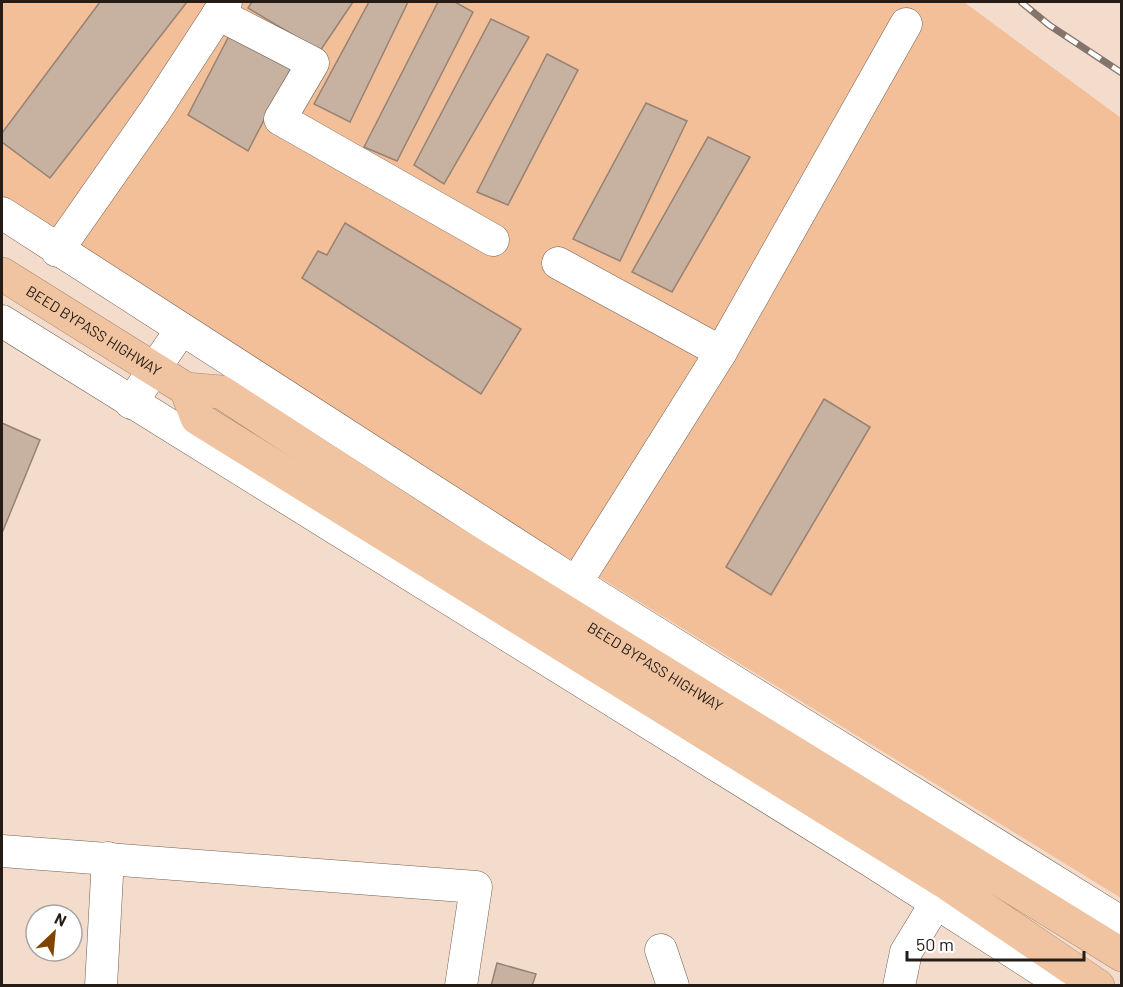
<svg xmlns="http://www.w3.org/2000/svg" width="1123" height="987" viewBox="0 0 1123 987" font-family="Barlow,sans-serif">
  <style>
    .green { fill: #f2bf98 }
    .building { fill: #c7b1a1; stroke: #978273; stroke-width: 1.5 }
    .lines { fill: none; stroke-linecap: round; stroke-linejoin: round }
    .minor-casing { stroke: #746051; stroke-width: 33 }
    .highway-casing { stroke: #a98970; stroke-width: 34 }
    .minor { stroke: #fff; stroke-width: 32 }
    .highway { stroke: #f0c3a1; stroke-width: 33 }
    .rail-casing { stroke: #847469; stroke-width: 7 }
    .rail { stroke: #fff; stroke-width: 4.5; stroke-dasharray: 14; stroke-linecap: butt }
    .labels { text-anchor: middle; stroke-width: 6; stroke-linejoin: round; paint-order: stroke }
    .street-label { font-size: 15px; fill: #251c16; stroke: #fff }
  </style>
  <rect width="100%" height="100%" fill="#f3dccb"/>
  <path class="green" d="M2,2H964L1121,118V898L2,210Z"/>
  <g class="building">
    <path d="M100,2H187L50,178L2,142V133Z"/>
    <path d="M252,2H353L320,51L248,8Z"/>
    <path d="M369,2H408L350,122L314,104Z"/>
    <path d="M438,2H455L473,12L397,161L364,147Z"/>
    <path d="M491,19L529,37L444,184L414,165Z"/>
    <path d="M230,34L291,68L248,151L188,115Z"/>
    <path d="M547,54L578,70L508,205L477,192Z"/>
    <path d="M646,103L687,121L620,261L573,239Z"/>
    <path d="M708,137L750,157L672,292L632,272Z"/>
    <path d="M345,223L521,329L481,394L302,278L318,251L327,255Z"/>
    <path d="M824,399L870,427L771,595L726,567Z"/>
    <path d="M2,423L40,440L2,533Z"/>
    <path d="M497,963L536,974L532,986H491Z"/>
  </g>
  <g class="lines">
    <defs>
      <g id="minor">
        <path d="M218,14L313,63L280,119L493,240"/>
        <path d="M2,213L576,583L1122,923"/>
        <path d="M57,251L155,111L226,2"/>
        <path d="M558,263L721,352"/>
        <path d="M2,321L871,861L1066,986"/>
        <path d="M131,403L181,330"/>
        <path d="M576,583L721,352L906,24"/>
        <path d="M2,851L476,887L461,986"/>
        <path d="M661,950L673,986"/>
        <path d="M101,986L108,858"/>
        <path d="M899,986L906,952L947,885"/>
      </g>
      <g id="highway">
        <path id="s1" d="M2,274L186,389L221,392L431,529L1122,955"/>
        <path d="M186,389L197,418L948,884L1098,986"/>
      </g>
    </defs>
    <use href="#minor" class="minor-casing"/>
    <use href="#highway" class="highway-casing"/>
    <use href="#minor" class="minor"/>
    <use href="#highway" class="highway"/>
    <defs>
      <path id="rail" d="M1021,2L1049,25L1122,73"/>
    </defs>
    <use href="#rail" class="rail-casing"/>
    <use href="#rail" class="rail"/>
  </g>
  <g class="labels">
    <g class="street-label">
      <text dy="5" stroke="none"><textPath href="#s1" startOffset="108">BEED BYPASS HIGHWAY</textPath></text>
      <text dy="5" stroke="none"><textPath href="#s1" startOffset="766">BEED BYPASS HIGHWAY</textPath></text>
    </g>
  </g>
  <rect width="1123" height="987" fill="none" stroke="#251c16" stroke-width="6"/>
  <g transform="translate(54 933) rotate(26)"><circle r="28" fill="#ffffff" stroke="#a8a4a2" stroke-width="1.5"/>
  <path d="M0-4.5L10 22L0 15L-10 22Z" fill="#814400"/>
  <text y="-9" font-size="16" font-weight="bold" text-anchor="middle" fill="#251c16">N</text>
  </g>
  <path d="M907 951v9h177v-9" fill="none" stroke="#251c16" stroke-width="3"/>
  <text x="916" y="951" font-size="18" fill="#251c16" stroke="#ffffff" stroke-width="4.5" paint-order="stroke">50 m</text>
</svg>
